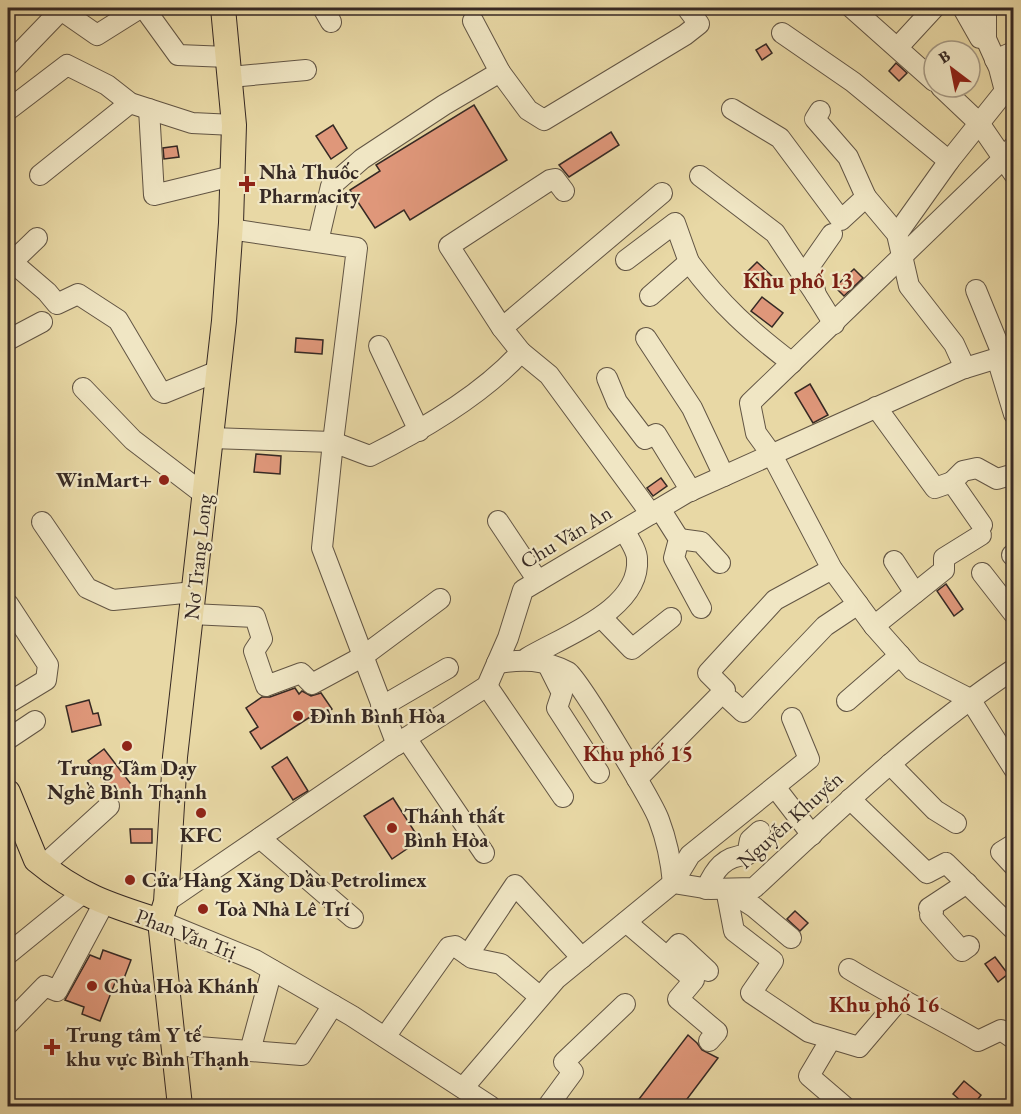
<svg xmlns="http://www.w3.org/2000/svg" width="1021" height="1114" viewBox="0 0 1021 1114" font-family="'EB Garamond',serif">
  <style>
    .building { fill: #df977a; stroke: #362924; stroke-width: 1.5 }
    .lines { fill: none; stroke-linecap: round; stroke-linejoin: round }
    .minor-casing { stroke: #625544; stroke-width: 22 }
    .major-casing { stroke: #362924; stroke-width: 26 }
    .minor { stroke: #f0e6c4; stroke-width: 20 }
    .major { stroke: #e8d8a5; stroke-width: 24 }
    .poi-dot { fill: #8f2418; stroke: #f0e6c4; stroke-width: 2 }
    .labels { text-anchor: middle; stroke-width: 4.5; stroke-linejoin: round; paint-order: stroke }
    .poi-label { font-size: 21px; font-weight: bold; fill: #362924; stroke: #f0e6c4; text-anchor: start }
    .street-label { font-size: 21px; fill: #362924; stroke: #f0e6c4 }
    .neighbourhood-label { font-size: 22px; font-weight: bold; fill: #7a1f14; stroke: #f0e6c4 }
  </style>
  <rect width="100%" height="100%" fill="#e8d8a5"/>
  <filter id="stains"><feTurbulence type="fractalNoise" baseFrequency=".00333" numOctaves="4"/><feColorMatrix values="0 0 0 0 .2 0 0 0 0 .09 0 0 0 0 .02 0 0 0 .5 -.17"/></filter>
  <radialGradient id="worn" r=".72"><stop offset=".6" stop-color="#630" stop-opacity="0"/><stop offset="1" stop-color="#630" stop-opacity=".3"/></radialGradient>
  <g class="building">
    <path d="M766,44L772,53L762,60L756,50Z"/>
    <path d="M896,63L907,73L899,81L889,71Z"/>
    <path d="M474,105L507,160L410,220L404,210L375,228L350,190L380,171L376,165Z"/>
    <path d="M333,125L347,148L331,159L316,136Z"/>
    <path d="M611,132L619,145L569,177L559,165Z"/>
    <path d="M177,146L179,157L164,159L163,148Z"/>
    <path d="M757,262L773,277L765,286L748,271Z"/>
    <path d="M854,269L863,278L844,296L835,287Z"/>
    <path d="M762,297L783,313L772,327L751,311Z"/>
    <path d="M296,338L323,340L322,354L295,352Z"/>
    <path d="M810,384L828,415L813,423L795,393Z"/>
    <path d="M256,454L281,456L280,474L254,472Z"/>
    <path d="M661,478L667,486L653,496L647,488Z"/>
    <path d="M946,584L963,609L954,616L937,591Z"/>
    <path d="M295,688L299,694L302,691L311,696L321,693L332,709L312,722L310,717L261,749L250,732L258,727L246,708L262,697H270Z"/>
    <path d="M89,700L93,714L98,713L101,725L72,732L66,706Z"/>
    <path d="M104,749L134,788L119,800L88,761Z"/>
    <path d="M287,757L308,791L293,800L272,767Z"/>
    <path d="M393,798L420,840L392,859L364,816Z"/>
    <path d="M130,829H152V843H131Z"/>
    <path d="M795,911L808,923L800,931L787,919Z"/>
    <path d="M103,950L131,960L123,981L116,980L100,1021L82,1014L84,1007L65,1000L90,955L100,959Z"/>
    <path d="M995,957L1008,974L998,982L985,964Z"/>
    <path d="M688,1035L697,1043L702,1050L718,1058L681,1107H633Z"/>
    <path d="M964,1081L981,1095L972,1107H968L953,1094Z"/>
  </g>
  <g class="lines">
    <defs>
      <g id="minor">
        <path d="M144,8L178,55L228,57"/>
        <path d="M323,8L331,22"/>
        <path d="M852,8L934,81"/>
        <path d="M963,8L980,38L986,39"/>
        <path d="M473,21L500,72"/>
        <path d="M782,33L853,82L949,161L1005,91L999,68L986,39V8"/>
        <path d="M898,47L934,8"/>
        <path d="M995,60L1011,53L1014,54"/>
        <path d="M8,65L61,10L97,35L140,8"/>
        <path d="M230,77L306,70"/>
        <path d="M941,87L979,123L1014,174"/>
        <path d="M149,109L154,195L232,176"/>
        <path d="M732,109L780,138L841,220L866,197L897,234L909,286L954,344L965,368"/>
        <path d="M8,110L67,65L107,85L130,103L192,123L234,125"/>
        <path d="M820,111L815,119L848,157L866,197"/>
        <path d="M1014,146L1004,158L750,403L756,433L772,455L832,569L874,626L913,670L970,699L1014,769"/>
        <path d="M40,175L130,103"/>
        <path d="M700,176L775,233L816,295"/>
        <path d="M320,233L331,186L362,159L444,105L500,72L528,110L544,120L685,35L699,24L687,8"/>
        <path d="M832,234L809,267L816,295L834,324"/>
        <path d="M897,234L949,161"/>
        <path d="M626,260L675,223L689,262L650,296"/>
        <path d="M12,262L47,292L57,304L78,294L118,320L160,391L164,393L218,371"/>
        <path d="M689,262C721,305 750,331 792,363"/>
        <path d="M8,266L37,238"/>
        <path d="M976,290L1003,356"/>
        <path d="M502,328L662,193"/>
        <path d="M646,338L692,408L724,476"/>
        <path d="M8,340L42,322"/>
        <path d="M379,346L419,431"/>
        <path d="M521,352L549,375L651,514"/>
        <path d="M997,358L1014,414"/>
        <path d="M607,378L617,402L645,439L656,434L691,491"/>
        <path d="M83,388L133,440L205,495"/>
        <path d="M876,407L935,488L952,482L982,525"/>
        <path d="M211,438L333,442L357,248L230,229"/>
        <path d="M952,482L963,471L977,468L997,479L1014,474"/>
        <path d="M660,509L679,539L674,558L701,608"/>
        <path d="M498,521L538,581"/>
        <path d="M42,522L87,588L113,600L194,592"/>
        <path d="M679,539L701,542L720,563"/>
        <path d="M1012,555L1014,557"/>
        <path d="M894,561L915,593"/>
        <path d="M982,573L1014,614"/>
        <path d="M8,604L48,665L46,680L8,703"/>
        <path d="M191,614L255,617L262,639L254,651L266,686L301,673L312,684L362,657L440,599"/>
        <path d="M601,617L632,649L671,618"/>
        <path d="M874,626L944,570V558L981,535"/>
        <path d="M527,658C564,636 641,609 637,559C637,550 628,538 624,530"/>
        <path d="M497,663C523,659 543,659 568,672C578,678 653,803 659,820C667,841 671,861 673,883"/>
        <path d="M548,665L562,693L557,708L599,773"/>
        <path d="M487,686L563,797"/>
        <path d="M730,700L743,712L825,626L858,604"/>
        <path d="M847,701L900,655"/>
        <path d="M381,707L448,668"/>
        <path d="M406,738L484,853"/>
        <path d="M8,739L35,721"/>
        <path d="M397,745L322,548L333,442L370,456C422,430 482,395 521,352L502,328L449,246L550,180L555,179L564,191"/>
        <path d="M890,764L935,810L956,823"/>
        <path d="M637,779L725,690L708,673L775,600L832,569"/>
        <path d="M775,787L812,835"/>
        <path d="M850,799L927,873L946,863L1014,930"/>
        <path d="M260,838L353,918"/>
        <path d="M1014,844L1001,852L1014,866"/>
        <path d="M43,866L109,806"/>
        <path d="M673,883L690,855L809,759L792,718"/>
        <path d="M967,883L929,908L933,912L930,915L962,951L969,946"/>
        <path d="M706,889C715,869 724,856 747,855L750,840L760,831"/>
        <path d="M726,889L734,931L773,961L751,993L809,1032L859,1047L899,1000"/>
        <path d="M726,889L754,907L791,938"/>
        <path d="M166,902L406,738L487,686L508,638L523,590L686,493L962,369L1014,353"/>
        <path d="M160,921L255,960L352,1016L490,1106"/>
        <path d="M626,922L694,980L678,999L717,1032L709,1041"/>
        <path d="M8,954L83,893"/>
        <path d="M468,955L515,885L582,958"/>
        <path d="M667,957L679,944L708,971"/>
        <path d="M849,969C891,995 935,1016 978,1041L1001,1030L1014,1039"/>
        <path d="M8,1024L45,986L57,991L104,903"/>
        <path d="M385,1037L449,947L455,946L472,958L501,964L540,997"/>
        <path d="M831,1039L809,1076L844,1106"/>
        <path d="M173,1045L301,1055L333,1005"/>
        <path d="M250,1051L272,970"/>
        <path d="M463,1088L556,979L673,883L710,889L754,888C837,811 919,732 1014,669"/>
        <path d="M548,1106L573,1072L564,1062L625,1004"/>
      </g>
      <g id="major">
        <path d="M8,792L36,860C78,895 109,905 160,921"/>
        <path d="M180,1106L160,921L166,902L175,757L224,321L231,223L234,125L223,8"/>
      </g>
    </defs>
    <use href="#minor" class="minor-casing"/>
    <use href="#major" class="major-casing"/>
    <use href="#minor" class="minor"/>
    <use href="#major" class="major"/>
  </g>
  <g class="poi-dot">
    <path d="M244 175h6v6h6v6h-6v6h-6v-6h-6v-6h6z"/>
    <circle cx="164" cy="480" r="6"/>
    <circle cx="298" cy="716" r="6"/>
    <circle cx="127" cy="746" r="6"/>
    <circle cx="201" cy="813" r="6"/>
    <circle cx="392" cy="828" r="6"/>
    <circle cx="130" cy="880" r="6"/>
    <circle cx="203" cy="909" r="6"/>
    <circle cx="92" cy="986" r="6"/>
    <path d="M49 1038h6v6h6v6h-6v6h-6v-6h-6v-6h6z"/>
  </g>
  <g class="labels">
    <g class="poi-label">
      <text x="259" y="179">Nhà Thuốc<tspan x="259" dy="24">Pharmacity</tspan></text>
      <text x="152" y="487" text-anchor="end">WinMart+</text>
      <text x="310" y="723">Đình Bình Hòa</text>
      <text x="127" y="775" text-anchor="middle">Trung Tâm Dạy<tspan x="127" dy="24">Nghề Bình Thạnh</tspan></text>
      <text x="404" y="823">Thánh thất<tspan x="404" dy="24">Bình Hòa</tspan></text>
      <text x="201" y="842" text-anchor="middle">KFC</text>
      <text x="142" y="887">Cửa Hàng Xăng Dầu Petrolimex</text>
      <text x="215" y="916">Toà Nhà Lê Trí</text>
      <text x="104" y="993">Chùa Hoà Khánh</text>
      <text x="66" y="1042">Trung tâm Y tế<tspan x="66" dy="24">khu vực Bình Thạnh</tspan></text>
    </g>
    <g class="street-label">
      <text transform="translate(566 537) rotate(-31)" y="7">Chu Văn An</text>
      <text transform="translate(198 557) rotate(-84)" y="7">Nơ Trang Long</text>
      <text transform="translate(790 820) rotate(-42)" y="7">Nguyễn Khuyến</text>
      <text transform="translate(186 934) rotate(21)" y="7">Phan Văn Trị</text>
    </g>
    <g class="neighbourhood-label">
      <text x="798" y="288">Khu phố 13</text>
      <text x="638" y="761">Khu phố 15</text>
      <text x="884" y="1012">Khu phố 16</text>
    </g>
  </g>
  <rect width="1021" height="1114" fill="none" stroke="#e8d8a5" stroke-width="30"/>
  <rect x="9" y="9" width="1003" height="1096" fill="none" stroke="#362924" stroke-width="3"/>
  <rect x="15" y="15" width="991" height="1084" fill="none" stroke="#362924" stroke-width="1.5"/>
  <g transform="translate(952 69) rotate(328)"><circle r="28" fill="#f0e6c4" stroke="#a69a84" stroke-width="1.5"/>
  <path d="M0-4.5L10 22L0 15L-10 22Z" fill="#8f2418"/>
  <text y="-9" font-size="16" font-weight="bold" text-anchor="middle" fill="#362924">B</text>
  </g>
  <rect width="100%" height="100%" filter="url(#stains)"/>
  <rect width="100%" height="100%" fill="url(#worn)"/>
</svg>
